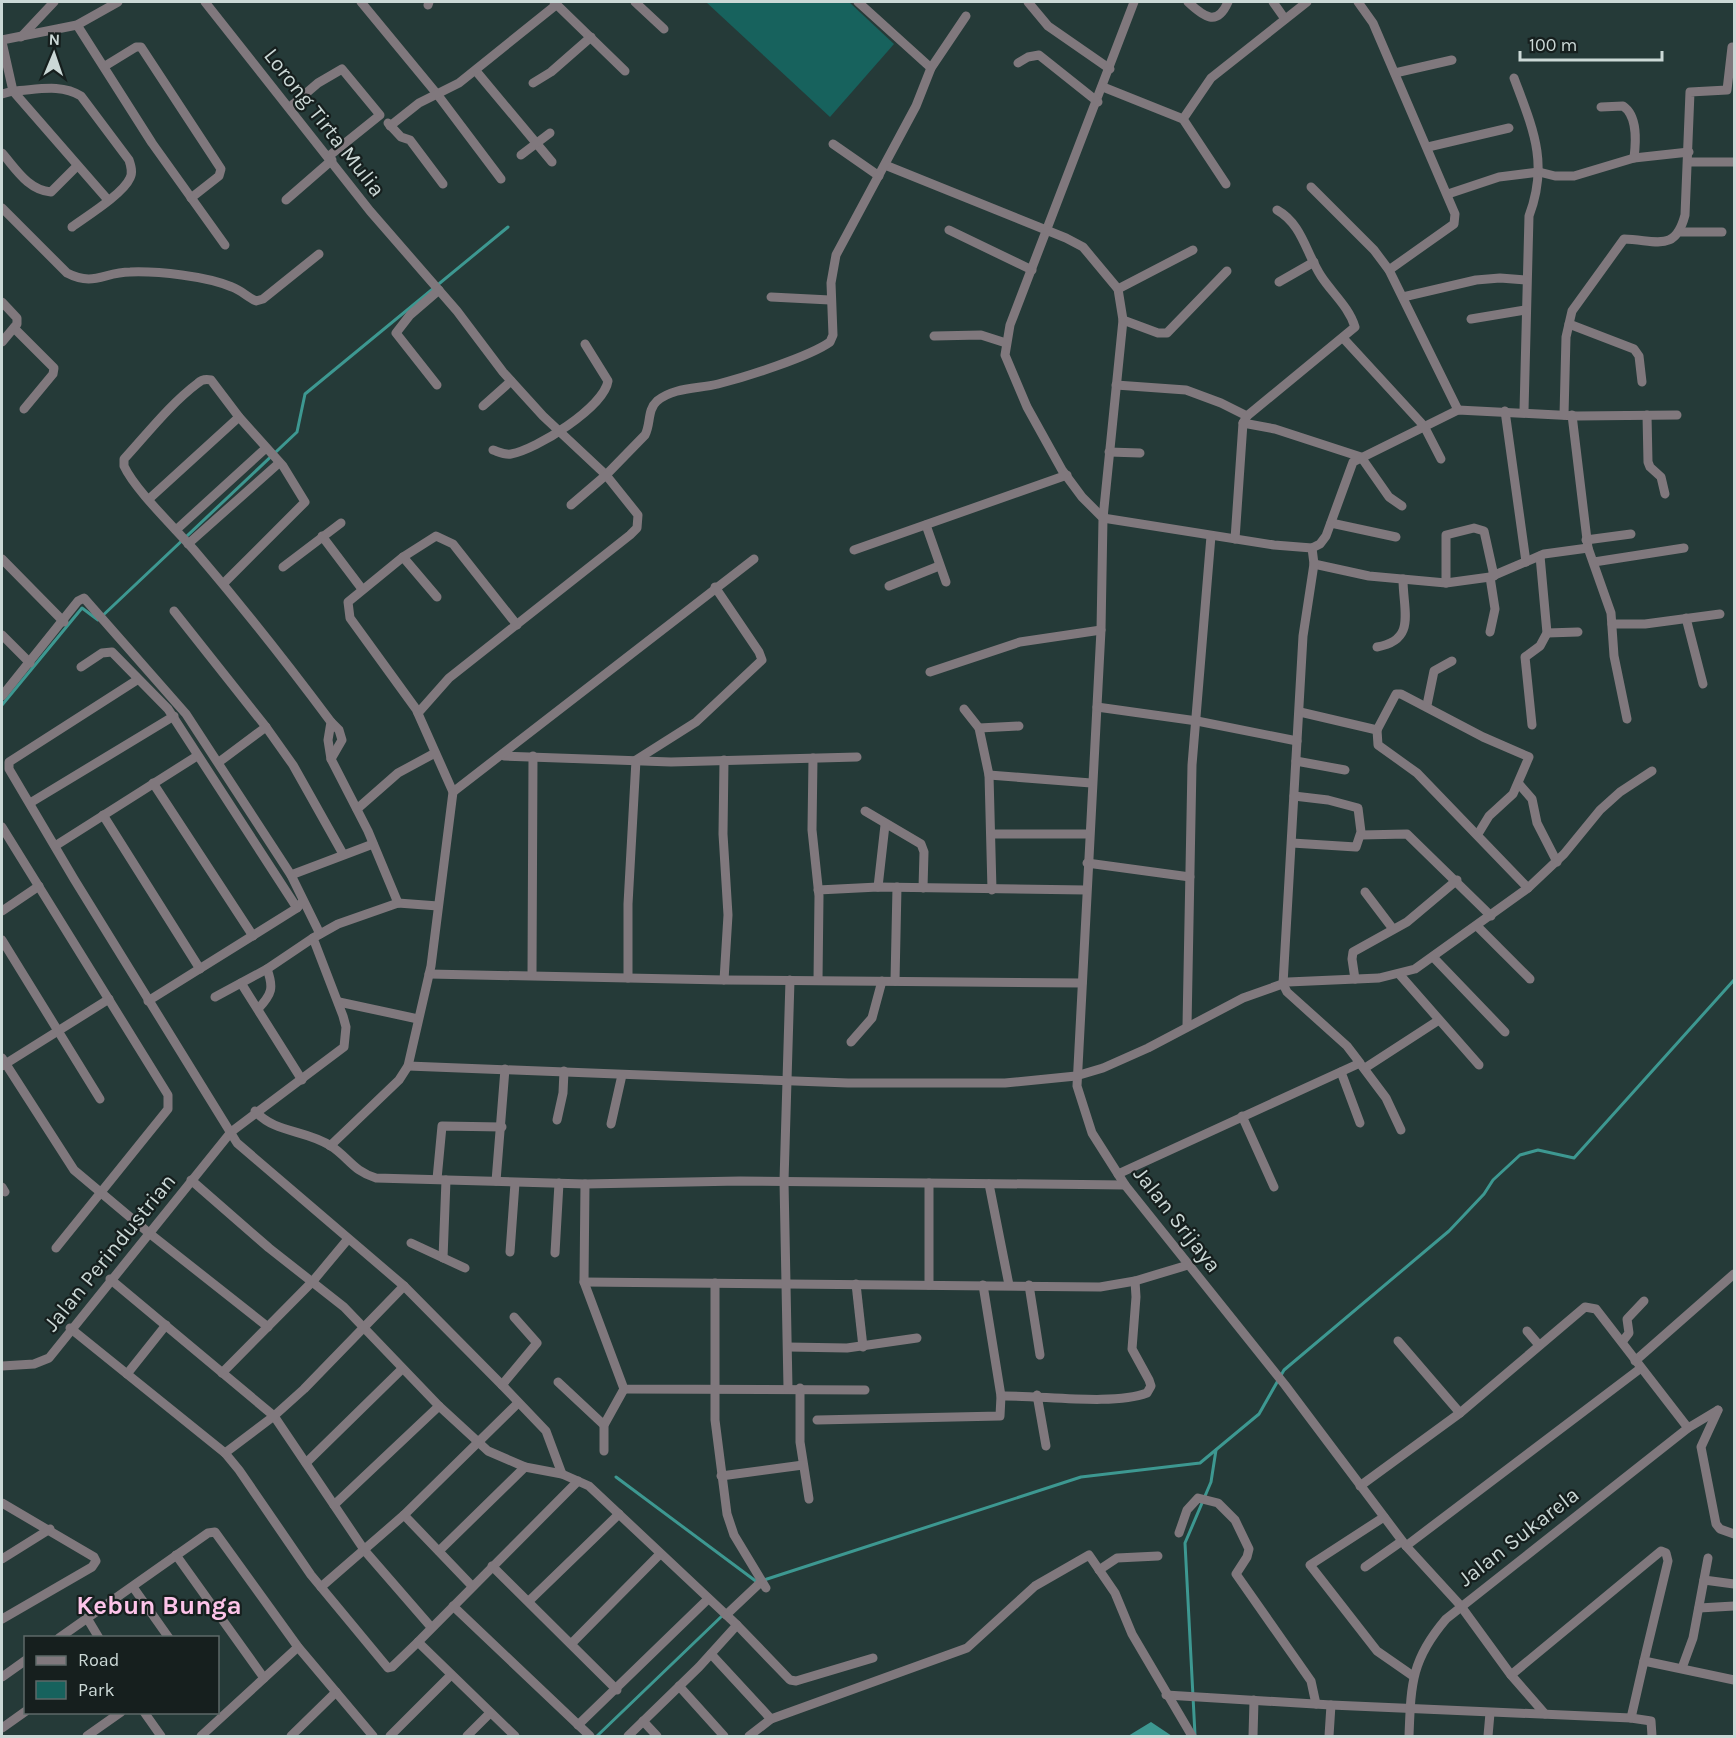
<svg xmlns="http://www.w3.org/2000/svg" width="1736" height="1738" viewBox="0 0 1736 1738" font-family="Karla,sans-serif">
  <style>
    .green { fill: #17625d }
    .water { fill: #3d9891 }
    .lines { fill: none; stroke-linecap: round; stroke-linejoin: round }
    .stream { stroke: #3d9891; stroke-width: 3 }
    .minor { stroke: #80787d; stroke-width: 9 }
    .labels { text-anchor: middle; stroke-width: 4.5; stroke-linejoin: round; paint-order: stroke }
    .street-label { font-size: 22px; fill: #cbd8d6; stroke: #161f1e }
    .quarter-label { font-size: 26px; font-weight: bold; fill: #fdc4e9; stroke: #161f1e }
  </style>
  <rect width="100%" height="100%" fill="#253a38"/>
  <path class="green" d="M706,2H849L894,44L830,117Z"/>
  <path class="water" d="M1151,1722L1172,1736H1128Z"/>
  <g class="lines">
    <g class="stream">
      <path d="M2,705L82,608L98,620L297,432L305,394L508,227"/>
      <path d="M616,1477L757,1582"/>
      <path d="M764,1580L1081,1477L1200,1463L1259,1414L1284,1370L1449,1231L1484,1194L1493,1180L1520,1155L1538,1150L1574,1158L1734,980"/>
      <path d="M1195,1735L1185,1543L1211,1482L1216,1450"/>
      <path d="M597,1736L723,1615"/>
    </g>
    <g class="minor">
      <path d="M205,2L370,211L457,311L503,372L543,416L606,475L638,515L637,528L630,535L449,678L418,713"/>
      <path d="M361,2L437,94L501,179"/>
      <path d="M554,2L625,71"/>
      <path d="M635,2L664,29"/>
      <path d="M858,2L931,68"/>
      <path d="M1028,2L1048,26L1110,69"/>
      <path d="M1134,2L1010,325L1005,355L1027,407L1062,470L1082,497L1103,518L1101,630L1077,1086L1092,1133L1125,1185L1285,1385L1406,1546L1460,1605L1511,1675L1545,1714"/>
      <path d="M1188,2C1204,17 1217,27 1228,2"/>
      <path d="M1273,2L1285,19"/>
      <path d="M1358,2L1373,23L1455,214L1454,224L1389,270"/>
      <path d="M428,5L429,2"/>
      <path d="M77,25L152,143L225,245"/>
      <path d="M21,37L54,2"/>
      <path d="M2,40L77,25L118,2"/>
      <path d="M2,42L13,91L2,94"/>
      <path d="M1018,63L1028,57L1039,55L1098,102"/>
      <path d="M105,66L136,47H141L221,169L219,176L191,198"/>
      <path d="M476,71L552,162"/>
      <path d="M1395,73L1452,60"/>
      <path d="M1514,78C1533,129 1549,163 1529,216L1524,411"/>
      <path d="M533,83L551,72L591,37"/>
      <path d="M1103,87L1183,119L1211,78L1307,2"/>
      <path d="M290,107L318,83L342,69L380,115L329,156"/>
      <path d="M1601,107L1623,106C1638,116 1636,142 1634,158"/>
      <path d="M1183,119L1226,184"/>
      <path d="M388,123L401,137L410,140L443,184"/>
      <path d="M390,126L419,103L459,83L556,5"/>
      <path d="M833,144L879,176"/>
      <path d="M1428,147L1509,128"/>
      <path d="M2,153C16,169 28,190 51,192L77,166"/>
      <path d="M521,155L550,133"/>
      <path d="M1688,162H1734"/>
      <path d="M885,165L1066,238L1083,247L1118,289L1123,320L1103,518L1274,545L1312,548L1320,544L1326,536L1353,462L1458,410L1577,416L1677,415"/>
      <path d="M1311,187L1374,250L1389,270L1458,410"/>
      <path d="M1448,194L1499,177L1539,172L1555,176H1574L1634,158L1689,152"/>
      <path d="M286,200L332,160"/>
      <path d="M2,208L67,273C94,287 104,272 130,272C158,271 206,276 232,287C241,290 247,297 256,301L263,299L319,254"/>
      <path d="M72,227C87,216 123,194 130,178C133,172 131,166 129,160L81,96C61,83 36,90 13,91L108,200"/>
      <path d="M949,230L1032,270"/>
      <path d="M1681,232H1722"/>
      <path d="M1279,282L1314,262"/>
      <path d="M1118,289L1193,250"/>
      <path d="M771,297L830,300"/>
      <path d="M1403,297L1476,280L1500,278L1526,280"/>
      <path d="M2,302L17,318V324L2,342"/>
      <path d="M1471,319L1525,310"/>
      <path d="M1123,320L1158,333H1167L1227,271"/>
      <path d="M1569,324L1634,349L1639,356L1642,382"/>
      <path d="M14,328L54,368L53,374L24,409"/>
      <path d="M934,336L981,335L1006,343"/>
      <path d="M1344,339L1424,426L1441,459"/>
      <path d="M437,385L396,333L410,315L439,290"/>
      <path d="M1116,385L1186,390L1221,403L1247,416"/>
      <path d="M483,406L511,381"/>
      <path d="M1505,411L1526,562"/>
      <path d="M1564,415L1566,337L1572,311L1624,239C1657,240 1675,253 1685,215L1690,92L1727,90L1732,47"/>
      <path d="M1572,415L1588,548"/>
      <path d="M1647,415L1648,462L1650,467L1661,477L1665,494"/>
      <path d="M1243,423L1275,429L1361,457L1389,497L1402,506"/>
      <path d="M493,450C499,452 504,455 511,454C536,450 604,407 608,381L585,344"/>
      <path d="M1109,452L1140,453"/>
      <path d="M149,499L239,417"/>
      <path d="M571,505L606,475L645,435C651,424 647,410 657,401C674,387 698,389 718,384C745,377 809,357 830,342L833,335L831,283L836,255L916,106L931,68L966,16"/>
      <path d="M1331,523L1396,537"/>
      <path d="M926,525L946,582"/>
      <path d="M176,530L266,448"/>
      <path d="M322,536L362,589"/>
      <path d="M1235,539L1243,423L1247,416L1355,327C1349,307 1332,293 1321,276C1306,253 1302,224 1277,210"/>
      <path d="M1586,540L1631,534"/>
      <path d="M188,544L279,463"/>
      <path d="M854,550L1067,475"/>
      <path d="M403,557L437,597"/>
      <path d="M2,559L64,622"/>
      <path d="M1594,562L1684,548"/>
      <path d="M1314,564L1369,576L1446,583L1490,577L1544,554L1588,548L1611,613L1614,656L1627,719"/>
      <path d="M283,567L341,523"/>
      <path d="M1490,577L1495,609L1490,632"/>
      <path d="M1446,583V535L1474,528L1484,531L1494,576"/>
      <path d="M223,584L305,502L283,466L239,417L211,380C206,379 202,379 198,383C170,404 147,434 124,459V466C135,490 176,529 194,550C242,606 287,663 331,722L328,740L331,759L368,831L398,903"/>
      <path d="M889,586L939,566"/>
      <path d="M174,611L266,727"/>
      <path d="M1686,618L1703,684"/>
      <path d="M1612,624H1645L1720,614"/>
      <path d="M1547,633L1578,632"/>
      <path d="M2,635L30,663"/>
      <path d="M1377,647C1417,640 1403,611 1403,579"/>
      <path d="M81,667L102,653L112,652L168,709L297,908"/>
      <path d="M930,672L1020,642L1101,630"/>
      <path d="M137,680L9,762V769L74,879L237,1143L404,1286L502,1385L546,1431L562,1474"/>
      <path d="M2,696L78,601L84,598L186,714L291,875L373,844"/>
      <path d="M1427,705L1434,671L1452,661"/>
      <path d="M1097,707L1197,721L1297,741"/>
      <path d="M964,709L979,728L989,775L992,890"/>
      <path d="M1300,712L1377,730L1396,694H1401L1483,737L1529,757L1513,794L1489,816L1478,834"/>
      <path d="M1532,725L1525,657L1540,646L1547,633L1540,556"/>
      <path d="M979,728L1019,726"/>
      <path d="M1377,730L1378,745L1417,773L1528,888"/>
      <path d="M504,756L671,762L857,757"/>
      <path d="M813,758L812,830L819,896L818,980"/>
      <path d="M331,759L342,740L339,730L331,722"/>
      <path d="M1296,761L1345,770"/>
      <path d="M219,762L266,727L293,765L343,854"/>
      <path d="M989,775L1091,783"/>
      <path d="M153,783L253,936"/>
      <path d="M1519,784L1532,799L1537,823L1557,862"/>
      <path d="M453,792L754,559"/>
      <path d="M30,803L174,716"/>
      <path d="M357,809L398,773L435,753"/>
      <path d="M865,811L921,844L924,852L923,888"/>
      <path d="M103,815L200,969"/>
      <path d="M2,827L168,1095V1109L56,1248"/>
      <path d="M992,834H1089"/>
      <path d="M1361,835L1407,834L1491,916"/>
      <path d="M1292,843L1356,847L1361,832L1358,808L1328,800L1294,796"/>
      <path d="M55,846L197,756"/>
      <path d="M1087,863L1190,877"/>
      <path d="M291,875L320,934"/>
      <path d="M878,887L885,825"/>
      <path d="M818,890L878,887L1086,890"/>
      <path d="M1365,892L1393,929"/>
      <path d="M2,911L39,886"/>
      <path d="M1477,926L1530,979"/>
      <path d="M2,940L100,1099"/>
      <path d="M1434,958L1505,1032"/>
      <path d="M429,974L724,980L1082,983"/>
      <path d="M532,975L533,756"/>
      <path d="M1400,975L1479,1065"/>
      <path d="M628,978V904L636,760L696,722L762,660L759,652L715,587"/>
      <path d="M1355,979L1352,959L1353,952L1407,922L1457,880"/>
      <path d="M724,980L728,915L723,834L724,760"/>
      <path d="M895,981L897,887"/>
      <path d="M241,983L302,1080"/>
      <path d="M215,997L267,969L313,938"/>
      <path d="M148,1001L297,908L303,901"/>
      <path d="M339,1002L418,1019"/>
      <path d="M258,1009C272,994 274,988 267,969"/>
      <path d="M1187,1026L1192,765L1211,536"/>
      <path d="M851,1042L872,1018L882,981"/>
      <path d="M2,1058L74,1170L149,1233L268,1327"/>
      <path d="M2,1066L109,999"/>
      <path d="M408,1066L848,1083H1005L1076,1076L1103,1068L1148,1048L1243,998L1288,982L1379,978L1415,969L1528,888L1564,854L1600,810L1620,792L1652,771"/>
      <path d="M1362,1066L1386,1098L1401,1130"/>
      <path d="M1365,1068L1439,1020"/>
      <path d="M1341,1072L1360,1123"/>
      <path d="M255,1111C276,1134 305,1129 331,1146C349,1158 353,1171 376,1178L585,1184L740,1181L1125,1185"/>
      <path d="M1242,1116L1274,1187"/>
      <path d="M557,1120L563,1093L564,1071"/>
      <path d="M611,1124L622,1075"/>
      <path d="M330,1146L399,1080L408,1066L431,966L453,792L416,709L350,618L348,602L403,557L436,536L453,544L517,625"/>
      <path d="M1118,1174L1360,1063L1347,1046L1287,992L1283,984L1303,636L1314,564L1312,548"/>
      <path d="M437,1179L442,1126L502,1127"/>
      <path d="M191,1180L269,1248L344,1307L439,1406L488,1451L525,1467L562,1474L589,1486L737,1625L790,1680L796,1681L873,1658"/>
      <path d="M496,1181L505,1069"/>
      <path d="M929,1183V1285"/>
      <path d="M585,1184L584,1282L624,1389L865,1390"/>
      <path d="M989,1184L1009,1285"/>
      <path d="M2,1187L5,1192"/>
      <path d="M411,1243L465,1268"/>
      <path d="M510,1252L515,1183"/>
      <path d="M555,1253L559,1183"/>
      <path d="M443,1258L446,1180"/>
      <path d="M110,1279L274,1416L365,1551L431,1627"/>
      <path d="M584,1282L1100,1287L1135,1281L1188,1265"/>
      <path d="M715,1283V1420L727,1514L734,1535L766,1588"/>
      <path d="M856,1284L863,1347"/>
      <path d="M1029,1285L1040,1355"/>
      <path d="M70,1328L225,1453L239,1470L311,1575L388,1668L392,1667L418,1642L578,1481"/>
      <path d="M1527,1331L1539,1345"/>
      <path d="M1398,1341L1460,1413"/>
      <path d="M1622,1342L1629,1333L1627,1319L1644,1301"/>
      <path d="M788,1347L847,1348L917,1338"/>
      <path d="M1635,1361L1734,1274"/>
      <path d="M2,1366L34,1364L49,1358L231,1132L344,1047L346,1027L343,1016L313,938L338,924L398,903L438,906"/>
      <path d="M222,1373L313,1281L348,1239"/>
      <path d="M127,1374L166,1325"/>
      <path d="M558,1382L604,1425"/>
      <path d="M502,1385L537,1343L514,1317"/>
      <path d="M788,1388L784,1181L790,980"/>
      <path d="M800,1388V1442L809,1499"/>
      <path d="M1037,1395L1046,1446"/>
      <path d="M1001,1396C1041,1395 1112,1406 1147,1393L1151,1386L1149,1380L1132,1349L1136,1297L1135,1281"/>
      <path d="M1718,1410L1701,1447L1716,1524L1720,1529L1734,1534"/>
      <path d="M817,1420L1000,1416L1001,1396L983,1285"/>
      <path d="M604,1451V1425L624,1389"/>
      <path d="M225,1453L274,1416L304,1389L404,1286"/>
      <path d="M306,1463L402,1369"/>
      <path d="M721,1476L803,1465"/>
      <path d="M1360,1486L1460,1413L1585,1307L1596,1309L1688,1428"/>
      <path d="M2,1503L94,1557L96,1561L92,1567L2,1619"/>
      <path d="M334,1505L439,1406"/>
      <path d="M404,1515L472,1586"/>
      <path d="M1384,1517L1310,1565L1377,1651L1413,1676"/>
      <path d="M1179,1533L1187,1510L1198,1498L1218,1503L1235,1520L1249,1549L1247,1557L1236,1574L1311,1681L1316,1704"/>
      <path d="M1406,1546L1641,1368"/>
      <path d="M439,1551L525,1467"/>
      <path d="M176,1555L264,1678"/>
      <path d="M2,1559L50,1529"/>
      <path d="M492,1566L617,1690"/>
      <path d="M1365,1567L1402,1541"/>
      <path d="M1099,1570L1117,1558L1158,1556"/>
      <path d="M1704,1580L1734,1584"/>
      <path d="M133,1587L169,1638"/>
      <path d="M321,1587L404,1515L518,1403"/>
      <path d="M529,1601L619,1514"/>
      <path d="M453,1606L590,1736"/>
      <path d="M1699,1608L1734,1606"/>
      <path d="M726,1615L761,1582"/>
      <path d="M87,1618L99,1638"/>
      <path d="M59,1638L208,1533L215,1532L298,1647L373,1736"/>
      <path d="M418,1642L515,1736"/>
      <path d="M572,1643L659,1555"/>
      <path d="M711,1654L771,1719"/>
      <path d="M1682,1668L1693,1638L1708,1558"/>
      <path d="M1511,1675L1661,1551L1666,1553L1668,1561L1644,1661"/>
      <path d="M2,1677L26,1660"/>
      <path d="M679,1686L724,1736"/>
      <path d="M1166,1695L1331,1705L1631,1718L1651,1721L1652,1736"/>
      <path d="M144,1712L161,1736"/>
      <path d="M1631,1718L1644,1661L1734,1680"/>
      <path d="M643,1721L657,1736"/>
      <path d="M578,1725L708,1599"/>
      <path d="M2,1728L26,1711"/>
      <path d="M87,1736L121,1712"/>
      <path d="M201,1736L298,1647"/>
      <path d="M291,1736L336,1692"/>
      <path d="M390,1736L451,1675"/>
      <path d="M467,1736L490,1713"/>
      <path d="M628,1736L699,1667L737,1625"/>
      <path d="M749,1736L771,1719L967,1648L1035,1586L1089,1555L1115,1593L1132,1634L1192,1736"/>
      <path d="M1253,1736L1254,1700"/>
      <path d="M1329,1736L1331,1705"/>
      <path d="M1409,1736C1411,1684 1411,1660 1446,1619L1688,1428L1718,1410"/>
      <path d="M1488,1736L1490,1713"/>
    </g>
  </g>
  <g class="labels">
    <g class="street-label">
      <text transform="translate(325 122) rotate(52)" y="8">Lorong Tirta Mulia</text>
      <text transform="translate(1178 1219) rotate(52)" y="8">Jalan Srijaya</text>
      <text transform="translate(109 1252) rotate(-51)" y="8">Jalan Perindustrian</text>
      <text transform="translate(1518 1536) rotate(-38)" y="8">Jalan Sukarela</text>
    </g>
    <g class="quarter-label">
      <text x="159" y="1614">Kebun Bunga</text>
    </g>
  </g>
  <rect width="1736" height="1738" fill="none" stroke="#cbd8d6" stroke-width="6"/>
  <rect x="24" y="1636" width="195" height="78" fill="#161f1e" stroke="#5e6968" stroke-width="1.5"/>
  <rect x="36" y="1656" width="30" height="9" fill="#80787d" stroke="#5e6968" stroke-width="1.5"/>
  <text x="78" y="1666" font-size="18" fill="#cbd8d6">Road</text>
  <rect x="36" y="1681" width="30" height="18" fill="#17625d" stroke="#5e6968" stroke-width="1.5"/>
  <text x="78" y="1696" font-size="18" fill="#cbd8d6">Park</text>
  <g transform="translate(54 54) rotate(2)" stroke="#161f1e" stroke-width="4.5" paint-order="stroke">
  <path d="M0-4.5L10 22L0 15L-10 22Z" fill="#cbd8d6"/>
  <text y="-9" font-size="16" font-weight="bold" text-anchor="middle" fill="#cbd8d6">N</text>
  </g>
  <path d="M1520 51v9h142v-9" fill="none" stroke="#cbd8d6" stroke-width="3"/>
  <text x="1529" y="51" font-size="18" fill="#cbd8d6" stroke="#161f1e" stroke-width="4.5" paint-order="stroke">100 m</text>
</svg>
